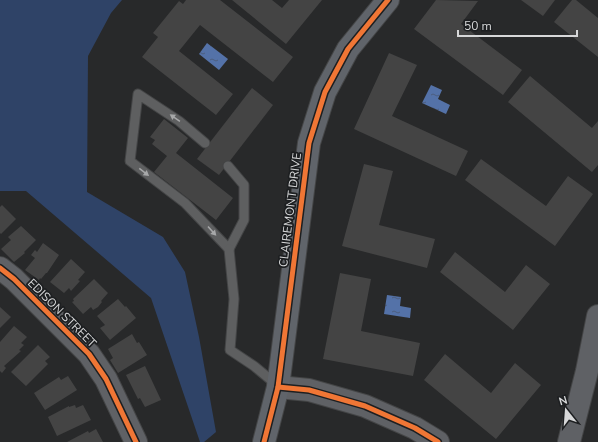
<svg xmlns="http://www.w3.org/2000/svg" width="598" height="442" viewBox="0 0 598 442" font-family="'Nunito Sans',sans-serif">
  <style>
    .grass { fill: #2f4367 }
    .water { fill: url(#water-ripples) }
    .building { fill: #444 }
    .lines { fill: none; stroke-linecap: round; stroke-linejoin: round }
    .lane-casing { stroke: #444546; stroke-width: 11 }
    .secondary-casing { stroke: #444546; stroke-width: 24 }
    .primary-casing { stroke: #444546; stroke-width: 24 }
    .lane { stroke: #5e5f60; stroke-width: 9 }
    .secondary { stroke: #5f6165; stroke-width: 22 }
    .primary { stroke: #60646a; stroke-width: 22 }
    .cycleway-casing { stroke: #1d1f21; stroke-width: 8 }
    .cycleway { stroke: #f07635; stroke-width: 5 }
    .oneway { fill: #a7a8a9 }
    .labels { text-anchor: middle; stroke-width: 3.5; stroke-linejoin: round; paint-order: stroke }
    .street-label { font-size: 12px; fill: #d7d8d9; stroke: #1d1f21 }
  </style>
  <defs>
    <pattern id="water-ripples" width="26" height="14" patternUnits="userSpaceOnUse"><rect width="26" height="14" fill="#5472a8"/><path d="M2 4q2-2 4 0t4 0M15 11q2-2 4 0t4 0" fill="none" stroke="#4c5e7f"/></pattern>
  </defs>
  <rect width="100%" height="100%" fill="#28292a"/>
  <path class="grass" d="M0,0H122L111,13L88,56L87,192L163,237L185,272L199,337L216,432L204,442H200L151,298L26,191H0Z"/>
  <g class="water">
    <path d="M207,43L228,59L219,70L199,54Z"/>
    <path d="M431,85L442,90L438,99L450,105L446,114L422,103Z"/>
    <path d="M387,295L401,297L400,306L411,308L410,318L384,314Z"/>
  </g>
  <g class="building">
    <path d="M186,0H220L293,57L273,82L200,25L179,51L233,94L216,115L142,57L158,37L153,33L179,1L183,4Z"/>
    <path d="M232,0H272L282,8L289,0H322L286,44Z"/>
    <path d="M436,0L478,1L461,24L522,70L503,95L414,29Z"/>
    <path d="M521,0H555L543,16Z"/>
    <path d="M572,0H576L598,18V57L554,22Z"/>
    <path d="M389,53L417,65L392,116L468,151L456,176L354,129Z"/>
    <path d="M530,76L592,128L598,121V165L592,172L508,102Z"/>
    <path d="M252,88L273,105L219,175L197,159Z"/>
    <path d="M164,119L188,138L176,153L233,198L216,220L154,172L167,156L152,144L155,140L150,137Z"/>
    <path d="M481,159L546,206L568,176L593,194L555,246L465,180Z"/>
    <path d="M364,164L393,171L379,225L435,239L427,268L342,246Z"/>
    <path d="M2,205L16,219L1,234L0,233V207Z"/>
    <path d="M21,226L36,240L24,252L25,253L14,262L1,249L11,240L8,237Z"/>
    <path d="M43,243L59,255L47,273H46L41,279L40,278L39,280L25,270L35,258L31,255L35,250L37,252Z"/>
    <path d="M455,252L505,292L526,265L550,284L513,330L440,272Z"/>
    <path d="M71,259L85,272L78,280L80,281L71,291L69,288L64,293L50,282Z"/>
    <path d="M340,273L371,279L361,331L420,343L413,376L323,359Z"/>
    <path d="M94,279L108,293L101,301L102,302L98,307L93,310L91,307L83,314L72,302L74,301L73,299Z"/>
    <path d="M118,299L125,307L126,306L136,318L110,340L100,328L105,325L97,316Z"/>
    <path d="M0,307L11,317L0,328Z"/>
    <path d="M14,326L27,337L21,343L24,345L19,350L21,351L4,366L6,368L2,373L0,371V342Z"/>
    <path d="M132,334L137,343L139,342L147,355L118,373L110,360L113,358L108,349Z"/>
    <path d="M38,345L50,357L45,361L48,364L26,386L11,372Z"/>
    <path d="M445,354L491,393L515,363L541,385L496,439L424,380Z"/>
    <path d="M145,366L161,400L145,407L140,398L138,399L126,375Z"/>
    <path d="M68,376L77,390L45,410L34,393L59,377L61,380Z"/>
    <path d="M75,405L76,408L83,405L91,420L57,436L48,417L69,406V407Z"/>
    <path d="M96,429L103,442H67L88,431L89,433Z"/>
  </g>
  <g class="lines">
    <defs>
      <g id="lane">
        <path d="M205,143L179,121L138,94L130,161L185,203L229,249L244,220V185L228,166"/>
        <path d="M229,249L234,299L230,350L254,366L277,385"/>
      </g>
      <g id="secondary">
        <path d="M0,268L14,279L89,354L106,379L136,442"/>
        <path d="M278,387L309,390L365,406L415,428L438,442"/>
        <path d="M569,442L587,371L598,316"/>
      </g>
      <path id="primary" d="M264,442L278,387L309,143L325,92L348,49L388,0"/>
    </defs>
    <use href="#lane" class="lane-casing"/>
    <use href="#secondary" class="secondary-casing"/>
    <use href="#primary" class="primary-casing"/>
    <use href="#lane" class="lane"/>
    <use href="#secondary" class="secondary"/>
    <use href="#primary" class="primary"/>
    <defs>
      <g id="cycleway">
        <path d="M0,268L14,279L89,354L106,379L136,442"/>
        <path d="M278,387L309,390L365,406L415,428L438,442"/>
        <path d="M264,442L278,387L309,143L325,92L348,49L388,0"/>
      </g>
    </defs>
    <use href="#cycleway" class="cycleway-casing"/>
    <use href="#cycleway" class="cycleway"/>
  </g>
  <defs><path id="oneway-solid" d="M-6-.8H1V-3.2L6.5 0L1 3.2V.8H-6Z"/></defs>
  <g class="oneway">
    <use href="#oneway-solid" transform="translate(175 118) rotate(-145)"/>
    <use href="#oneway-solid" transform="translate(144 172) rotate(38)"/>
    <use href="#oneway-solid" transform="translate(212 231) rotate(48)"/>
  </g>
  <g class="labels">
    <g class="street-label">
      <text transform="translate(290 210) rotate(-83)" y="4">CLAIREMONT DRIVE</text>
      <text transform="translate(62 313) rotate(45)" y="4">EDISON STREET</text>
    </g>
  </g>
  <g transform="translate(566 410) rotate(343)" stroke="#1d1f21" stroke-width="3" paint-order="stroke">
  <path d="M0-3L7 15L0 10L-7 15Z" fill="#d7d8d9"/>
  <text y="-6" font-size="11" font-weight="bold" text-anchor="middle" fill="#d7d8d9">N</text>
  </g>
  <path d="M458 30v6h119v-6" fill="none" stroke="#d7d8d9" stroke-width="2"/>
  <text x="464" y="30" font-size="12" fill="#d7d8d9" stroke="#1d1f21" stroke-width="3" paint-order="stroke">50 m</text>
</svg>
